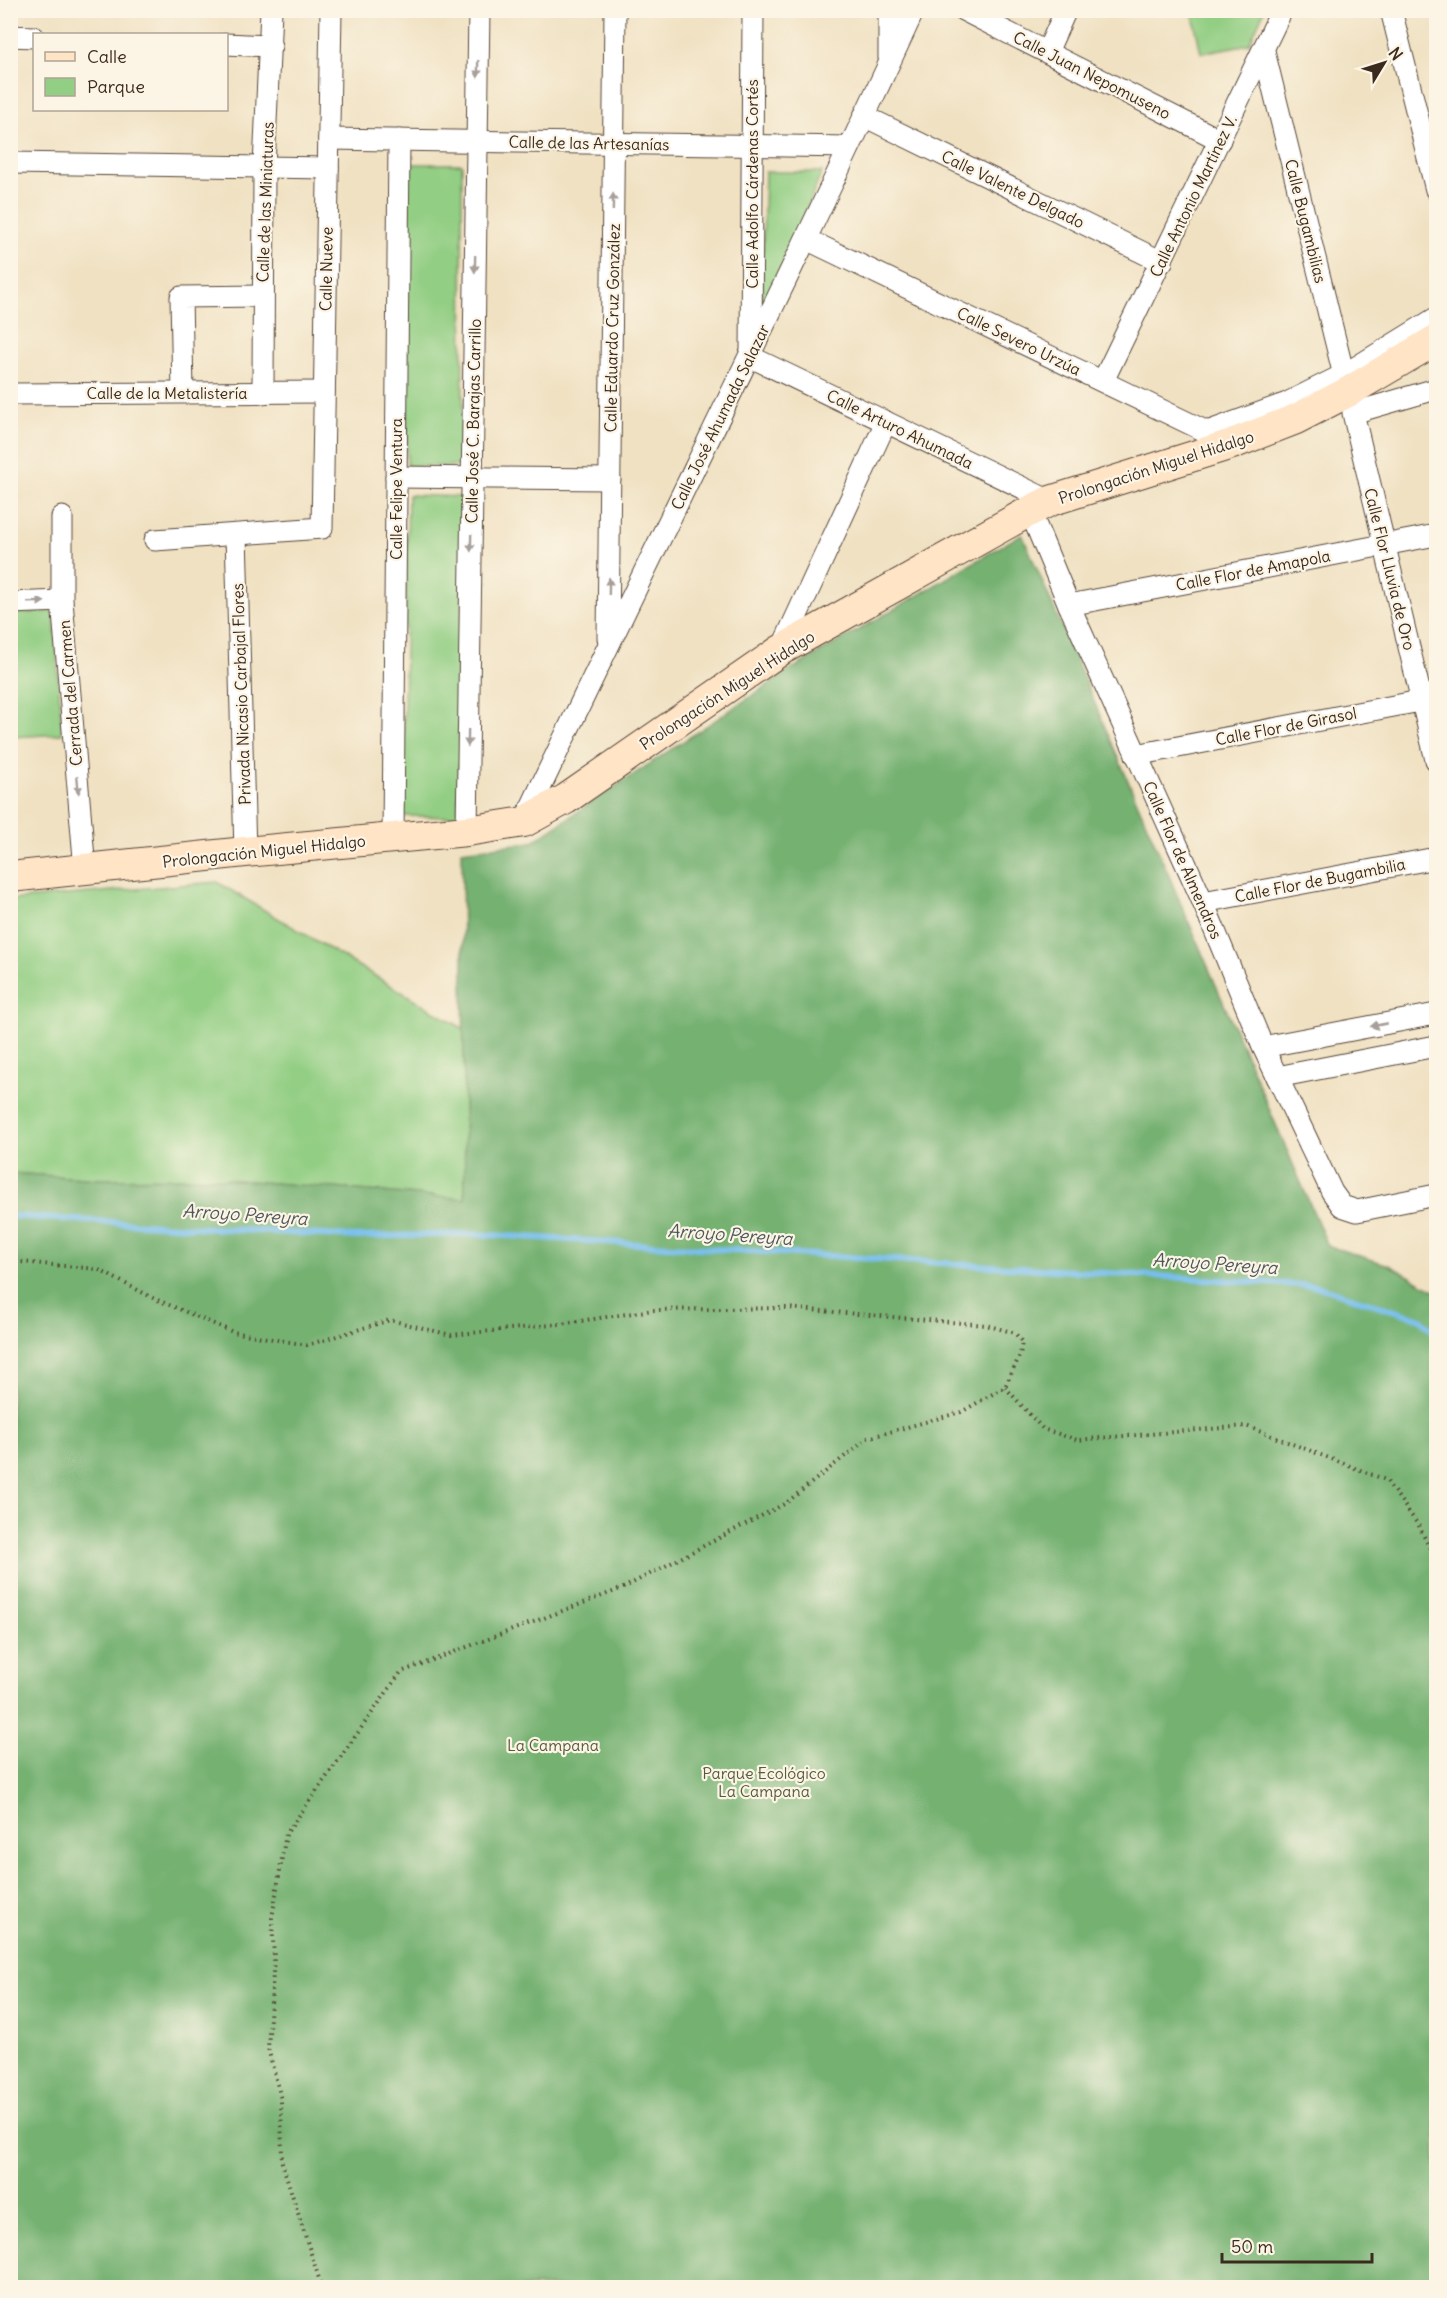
<svg xmlns="http://www.w3.org/2000/svg" width="1447" height="2298" viewBox="0 0 1447 2298" font-family="Delius,sans-serif">
  <style>
    .green { fill: #92ce83; stroke: #667c50; stroke-width: 1.5 }
    .forest { fill: #75b171; stroke: #586e48; stroke-width: 1.5 }
    .lines { fill: none; stroke-linecap: round; stroke-linejoin: round }
    .stream { stroke: #78bfef; stroke-width: 6 }
    .street-casing { stroke: #564537; stroke-width: 23 }
    .secondary-casing { stroke: #564537; stroke-width: 32 }
    .path { stroke: #564537; stroke-width: 4; stroke-dasharray: 1.5 4.5; stroke-linecap: butt }
    .street { stroke: #fff; stroke-width: 21 }
    .secondary { stroke: #ffe4c6; stroke-width: 30 }
    .oneway { fill: #a79f9a }
    .labels { text-anchor: middle; stroke-width: 4.5; stroke-linejoin: round; paint-order: stroke }
    .street-label { font-size: 16px; fill: #3b2a1e; stroke: #fcf5e5 }
    .park-label { font-size: 16px; fill: #555b3c; stroke: #fcf5e5 }
    .water-label { font-size: 18px; font-style: italic; fill: #4d575d; stroke: #fcf5e5 }
  </style>
  <rect width="100%" height="100%" fill="#fcf5e5"/>
  <filter id="ink" filterUnits="userSpaceOnUse"><feTurbulence type="fractalNoise" baseFrequency=".0167" numOctaves="2"/><feDisplacementMap in="SourceGraphic" scale="12" xChannelSelector="R" yChannelSelector="G"/><feConvolveMatrix kernelMatrix="1 2 1 2 8 2 1 2 1" color-interpolation-filters="sRGB"/></filter>
  <filter id="wash" filterUnits="userSpaceOnUse"><feTurbulence type="fractalNoise" baseFrequency=".008" numOctaves="4" result="noise"/><feDisplacementMap in="SourceGraphic" scale="24" xChannelSelector="R" yChannelSelector="G"/><feGaussianBlur stdDeviation="1.35" result="paint"/><feColorMatrix in="noise" values="0 0 0 0 0 0 0 0 0 0 0 0 0 0 0 0 0 1.4 0 .05"/><feComposite in="paint" operator="in"/></filter>
  <g filter="url(#wash)">
    <rect width="100%" height="100%" fill="#f0e1c2"/>
    <g class="green">
      <path d="M1192,11V10L1264,11L1249,44L1201,53Z"/>
      <path d="M406,164H462L463,466H407Z"/>
      <path d="M765,172H822L761,320Z"/>
      <path d="M408,495L465,497L458,817L402,816Z"/>
      <path d="M54,611L62,734L11,737V614Z"/>
      <path d="M217,882L464,1029L465,1199L212,1178L97,1179L11,1173L10,900Z"/>
    </g>
    <path class="forest" d="M1022,534L1328,1246L1389,1265L1436,1291V2287H11V1173L97,1179L212,1178L465,1199L462,851L532,842L792,669Z"/>
    <g class="lines">
      <path class="stream" d="M10,1216L356,1237L473,1234L1316,1286L1421,1319L1436,1334"/>
    </g>
  </g>
  <g filter="url(#ink)">
    <g class="lines">
      <defs>
        <g id="street">
          <path d="M753,10L751,357L1050,501"/>
          <path d="M963,10L1220,140"/>
          <path d="M1391,10L1436,190"/>
          <path d="M10,36L34,37"/>
          <path d="M226,44L271,46"/>
          <path d="M1264,51L1348,392"/>
          <path d="M1047,52L1066,10"/>
          <path d="M889,58V10"/>
          <path d="M864,116L1162,262"/>
          <path d="M329,139L849,147"/>
          <path d="M10,163L328,168"/>
          <path d="M806,239L1232,444"/>
          <path d="M1103,381L1282,10"/>
          <path d="M1436,389L1353,413L1436,760"/>
          <path d="M183,392L181,297L262,296"/>
          <path d="M263,393L264,167L271,10"/>
          <path d="M10,394L324,392"/>
          <path d="M1207,432L1287,403L1345,374L1436,318"/>
          <path d="M396,477L610,479"/>
          <path d="M1030,511L1069,605L1203,902L1263,1047L1332,1192L1342,1206L1357,1211L1436,1195"/>
          <path d="M62,517V601L85,870"/>
          <path d="M236,535L245,852"/>
          <path d="M155,540L322,528L331,10"/>
          <path d="M10,603L62,601"/>
          <path d="M1069,605L1436,535"/>
          <path d="M608,638L615,10"/>
          <path d="M781,650L886,422"/>
          <path d="M1136,755L1436,698"/>
          <path d="M524,822C652,551 788,283 914,10"/>
          <path d="M467,831L479,10"/>
          <path d="M393,837L399,140"/>
          <path d="M1203,902L1436,858"/>
          <path d="M1263,1047L1436,1014"/>
          <path d="M1277,1077L1436,1046"/>
        </g>
        <path id="secondary" d="M10,877L245,852L467,831L524,822L566,799L781,650L1030,511L1050,501L1232,444L1296,419L1348,392L1436,340"/>
      </defs>
      <use href="#street" class="street-casing"/>
      <use href="#secondary" class="secondary-casing"/>
      <g class="path">
        <path d="M10,1259L21,1262L97,1269L153,1298L233,1332L307,1345L390,1320L451,1335L560,1324L653,1310L787,1308L986,1325L1015,1333L1022,1342L1020,1355L1005,1387L961,1412L868,1438L786,1503L623,1588L401,1672L286,1834L272,1918L274,1958L268,2048L281,2099L282,2163L322,2288"/>
        <path d="M1005,1387L1043,1429L1077,1440L1246,1426L1386,1480L1419,1526L1436,1561"/>
      </g>
      <use href="#street" class="street"/>
      <use href="#secondary" class="secondary"/>
    </g>
    <defs><path id="oneway-solid" d="M-6-.8H1V-3.2L6.5 0L1 3.2V.8H-6Z" transform="scale(1.5)"/></defs>
    <g class="oneway">
      <use href="#oneway-solid" transform="translate(478 69) rotate(91)"/>
      <use href="#oneway-solid" transform="translate(613 202) rotate(-89)"/>
      <use href="#oneway-solid" transform="translate(475 264) rotate(91)"/>
      <use href="#oneway-solid" transform="translate(471 543) rotate(91)"/>
      <use href="#oneway-solid" transform="translate(609 586) rotate(-89)"/>
      <use href="#oneway-solid" transform="translate(36 602) rotate(-2)"/>
      <use href="#oneway-solid" transform="translate(468 738) rotate(91)"/>
      <use href="#oneway-solid" transform="translate(78 785) rotate(85)"/>
      <use href="#oneway-solid" transform="translate(1379 1025) rotate(169)"/>
    </g>
  </g>
  <g class="labels">
    <g class="street-label">
      <text transform="translate(1092 75) rotate(27)" y="6">Calle Juan Nepomuseno</text>
      <text transform="translate(589 143) rotate(1)" y="6">Calle de las Artesanías</text>
      <text transform="translate(752 184) rotate(-90)" y="6">Calle Adolfo Cárdenas Cortés</text>
      <text transform="translate(1013 189) rotate(26)" y="6">Calle Valente Delgado</text>
      <text transform="translate(1193 196) rotate(-64)" y="6">Calle Antonio Martínez V.</text>
      <text transform="translate(265 202) rotate(-88)" y="6">Calle de las Miniaturas</text>
      <text transform="translate(1306 221) rotate(76)" y="6">Calle Bugambilias</text>
      <text transform="translate(326 269) rotate(-89)" y="6">Calle Nueve</text>
      <text transform="translate(612 328) rotate(-89)" y="6">Calle Eduardo Cruz González</text>
      <text transform="translate(1019 341) rotate(26)" y="6">Calle Severo Urzúa</text>
      <text x="167" y="399">Calle de la Metalistería</text>
      <text transform="translate(720 417) rotate(-64)" y="6">Calle José Ahumada Salazar</text>
      <text transform="translate(473 421) rotate(-89)" y="6">Calle José C. Barajas Carrillo</text>
      <text transform="translate(900 429) rotate(26)" y="6">Calle Arturo Ahumada</text>
      <text transform="translate(1156 467) rotate(-18)" y="6">Prolongación Miguel Hidalgo</text>
      <text transform="translate(396 489) rotate(-90)" y="6">Calle Felipe Ventura</text>
      <text transform="translate(1390 569) rotate(76)" y="6">Calle Flor Lluvia de Oro</text>
      <text transform="translate(1253 570) rotate(-11)" y="6">Calle Flor de Amapola</text>
      <text transform="translate(727 690) rotate(-33)" y="6">Prolongación Miguel Hidalgo</text>
      <text transform="translate(70 693) rotate(-95)" y="6">Cerrada del Carmen</text>
      <text transform="translate(241 694) rotate(-92)" y="6">Privada Nicasio Carbajal Flores</text>
      <text transform="translate(1286 726) rotate(-11)" y="6">Calle Flor de Girasol</text>
      <text transform="translate(264 851) rotate(-6)" y="6">Prolongación Miguel Hidalgo</text>
      <text transform="translate(1183 860) rotate(66)" y="6">Calle Flor de Almendros</text>
      <text transform="translate(1320 880) rotate(-11)" y="6">Calle Flor de Bugambilia</text>
    </g>
    <g class="park-label">
      <text x="553" y="1751">La Campana</text>
      <text x="764" y="1779">Parque Ecológico<tspan x="764" dy="18">La Campana</tspan></text>
    </g>
    <g class="water-label">
      <text transform="translate(245 1215) rotate(4)" y="6">Arroyo Pereyra</text>
      <text transform="translate(730 1235) rotate(4)" y="6">Arroyo Pereyra</text>
      <text transform="translate(1215 1264) rotate(4)" y="6">Arroyo Pereyra</text>
    </g>
  </g>
  <rect width="1447" height="2298" fill="none" stroke="#fcf5e5" stroke-width="36"/>
  <rect x="33" y="33" width="195" height="78" fill="#fcf5e5" stroke="#afa495" stroke-width="1.5"/>
  <rect x="45" y="52" width="30" height="9" fill="#ffe4c6" stroke="#afa495" stroke-width="1.5"/>
  <text x="87" y="63" font-size="18" fill="#3b2a1e">Calle</text>
  <rect x="45" y="78" width="30" height="18" fill="#92ce83" stroke="#afa495" stroke-width="1.5"/>
  <text x="87" y="93" font-size="18" fill="#3b2a1e">Parque</text>
  <g transform="translate(1384 63) rotate(52)" stroke="#fcf5e5" stroke-width="4.5" paint-order="stroke">
  <path d="M0-4.5L10 22L0 15L-10 22Z" fill="#3b2a1e"/>
  <text y="-9" font-size="16" font-weight="bold" text-anchor="middle" fill="#3b2a1e">N</text>
  </g>
  <path d="M1222 2253v9h150v-9" fill="none" stroke="#3b2a1e" stroke-width="3"/>
  <text x="1231" y="2253" font-size="18" fill="#3b2a1e" stroke="#fcf5e5" stroke-width="4.5" paint-order="stroke">50 m</text>
</svg>
